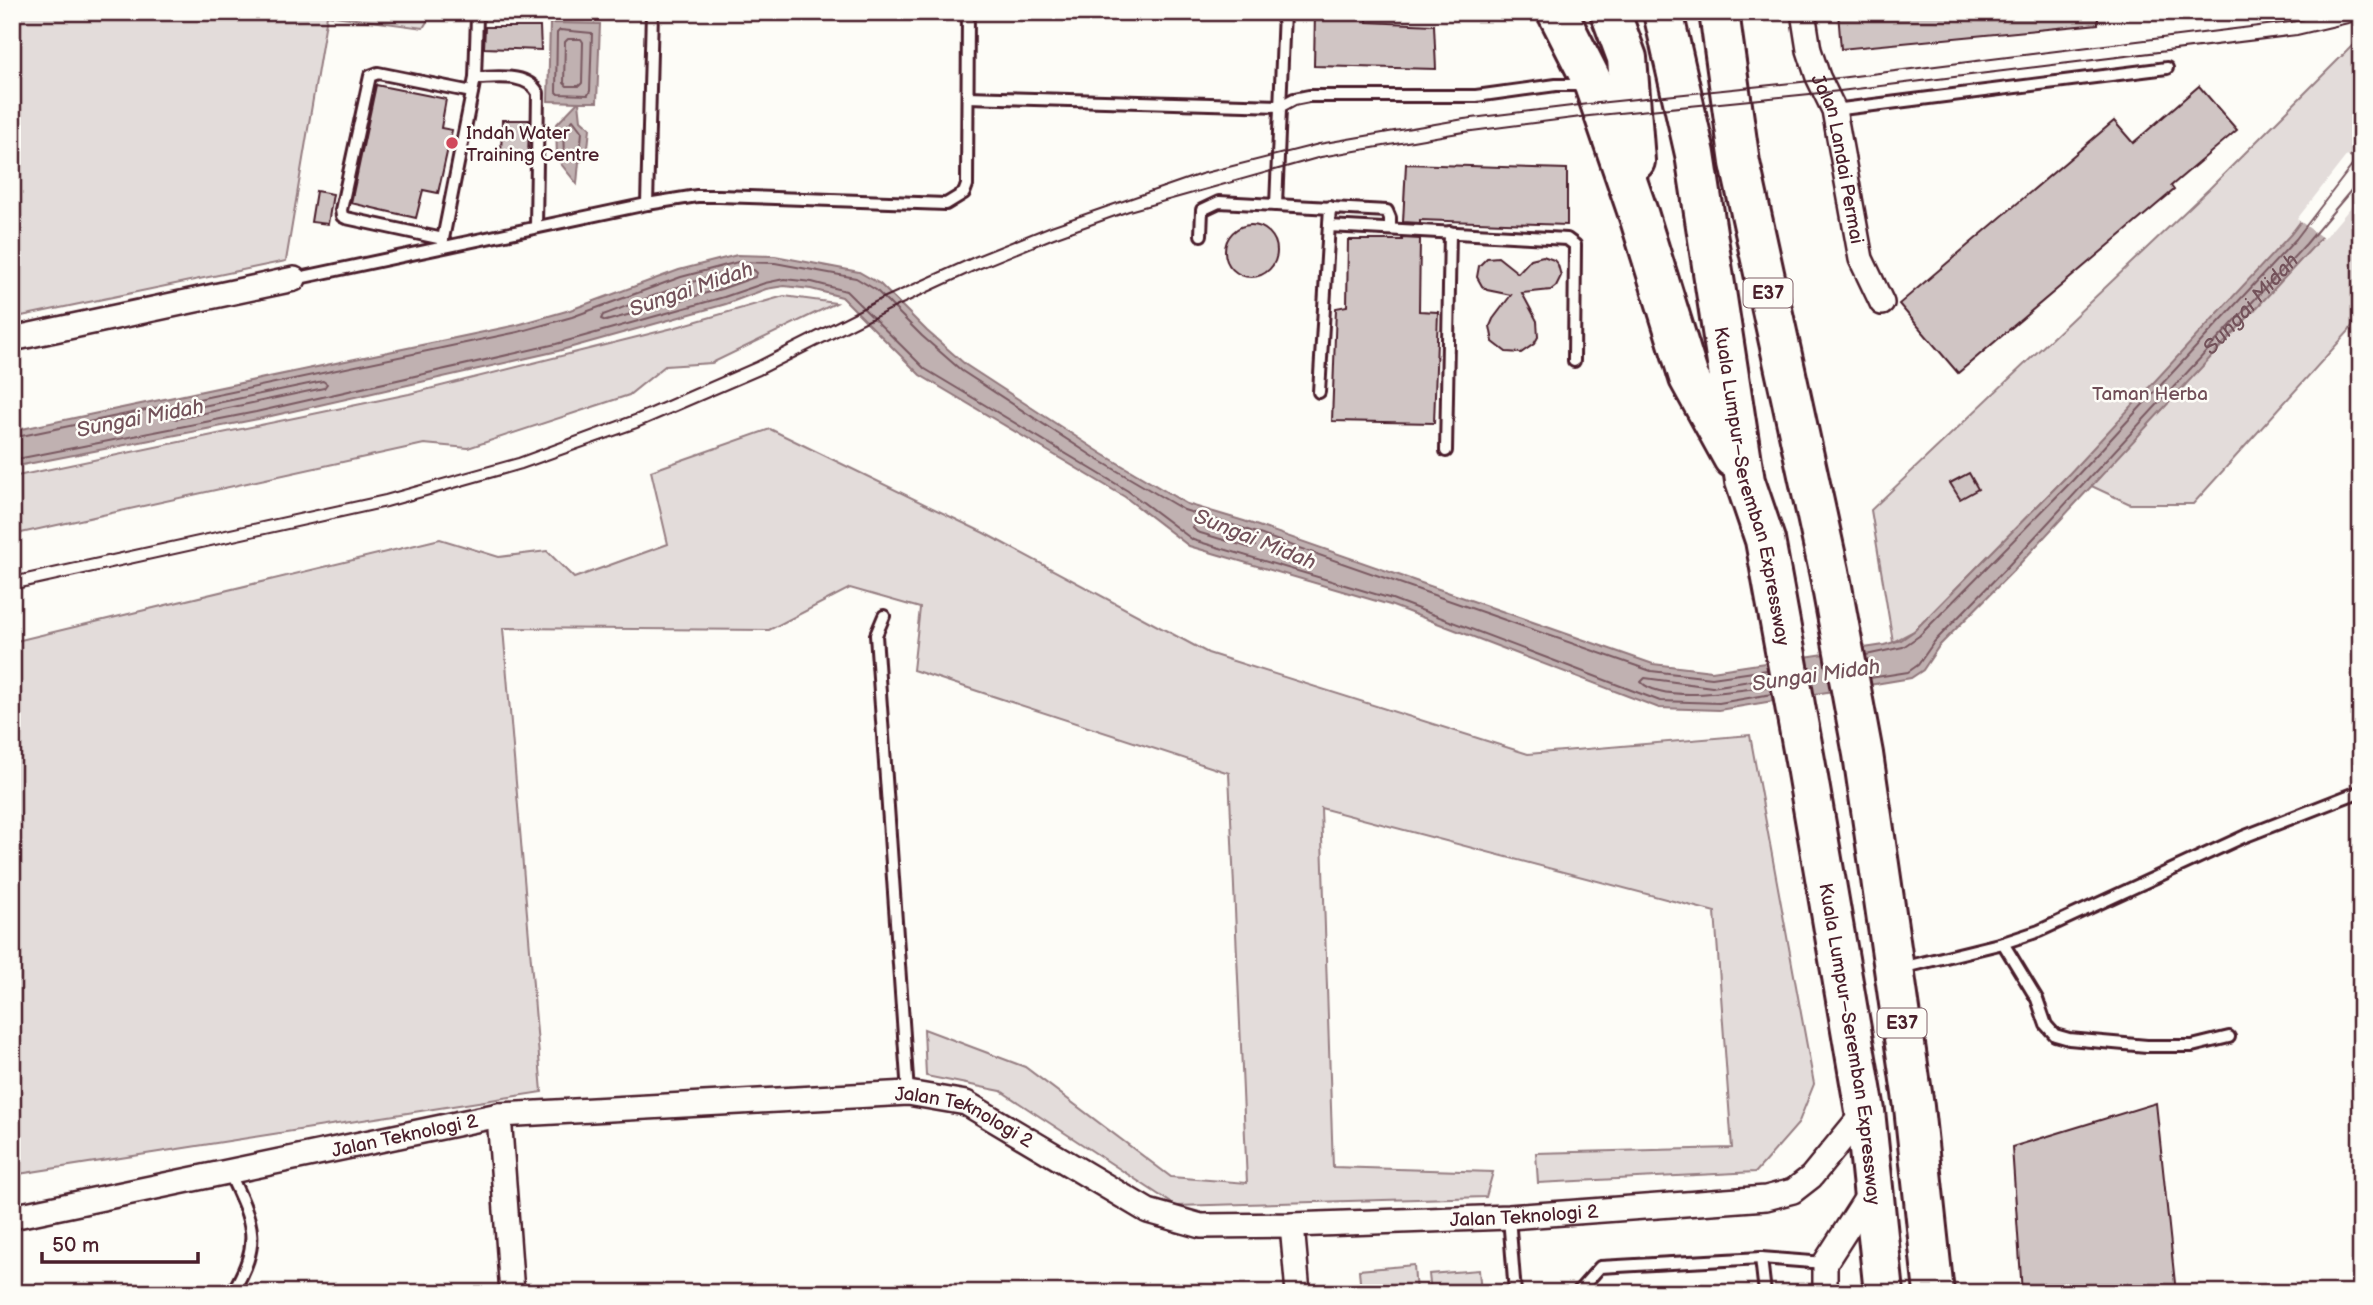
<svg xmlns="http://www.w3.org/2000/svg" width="2373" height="1305" viewBox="0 0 2373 1305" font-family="'Balsamiq Sans',sans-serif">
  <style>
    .green { fill: #e3dcda; stroke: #967e82; stroke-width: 2 }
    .water { fill: #c0b1b1; stroke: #91777b; stroke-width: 2 }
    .pier { fill: #fdfcf7 }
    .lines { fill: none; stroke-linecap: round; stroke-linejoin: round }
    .shore { stroke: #795961; stroke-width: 2 }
    .building { fill: #d0c5c4; stroke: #4a1f2b; stroke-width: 2 }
    .service-casing { stroke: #4a1f2b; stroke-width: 16 }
    .minor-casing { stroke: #4a1f2b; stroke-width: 28 }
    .motorway-casing { stroke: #4a1f2b; stroke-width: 44 }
    .service { stroke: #fdfcf7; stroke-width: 10 }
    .minor { stroke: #fdfcf7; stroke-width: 23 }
    .motorway { stroke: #fdfcf7; stroke-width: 38 }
    .tram { stroke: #4a1f2b; stroke-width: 2 }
    .poi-dot { fill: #d1495b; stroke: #fdfcf7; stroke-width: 2.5 }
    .labels { text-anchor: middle; stroke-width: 5; stroke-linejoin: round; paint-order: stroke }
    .shield { fill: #fdfcf7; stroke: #806168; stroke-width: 2 }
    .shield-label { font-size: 18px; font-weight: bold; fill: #4a1f2b }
    .poi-label { font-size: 19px; fill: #4a1f2b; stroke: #fdfcf7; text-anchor: start }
    .street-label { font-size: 19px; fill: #4a1f2b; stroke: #fdfcf7 }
    .park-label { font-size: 19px; fill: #704e57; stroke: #fdfcf7 }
    .water-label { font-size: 21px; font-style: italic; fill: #73525a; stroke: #fdfcf7 }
  </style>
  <rect width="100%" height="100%" fill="#fdfcf7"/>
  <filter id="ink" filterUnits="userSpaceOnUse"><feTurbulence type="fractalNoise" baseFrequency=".0143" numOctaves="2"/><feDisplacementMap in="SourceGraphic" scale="14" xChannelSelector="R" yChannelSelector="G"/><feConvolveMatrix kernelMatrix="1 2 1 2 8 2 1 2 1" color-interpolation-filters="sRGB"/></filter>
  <g filter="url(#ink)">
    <g class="green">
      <path d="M12,12H433L423,28L327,15L286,261L12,318Z"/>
      <path d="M2361,37V311L2349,331L2193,504H2130L2068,475L1914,631L1893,642L1871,510L2209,189Z"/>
      <path d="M784,296L836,303L712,363L665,366L629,395L468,448L424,444L12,535V477L409,394L673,328Z"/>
      <path d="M770,429L984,533L1208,653L1528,754L1750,735L1814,1084L1798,1124L1756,1172L1538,1183L1536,1153L1732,1148L1715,912L1321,808L1333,1167L1493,1172L1486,1197L1176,1206L1001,1091L926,1076L924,1029L1025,1067L1171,1177L1247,1183L1229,773L913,670L920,608L850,588L769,630L503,628L542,1092L12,1175V642L440,539L499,557L547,551L574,578L668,544L651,471Z"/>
      <path d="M1414,1265L1416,1293H1361L1359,1270Z"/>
      <path d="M1479,1270L1481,1293H1431L1429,1274Z"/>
    </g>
    <g class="water">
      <path d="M550,23L600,24L597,102H579L581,120L590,128L587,158L579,162L577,184L557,159L556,125L578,102L548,101Z"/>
      <path d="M2361,142V189L2311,249L2013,571L1939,646L1923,670L1911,678L1719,710L1659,708L1390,605L1189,546L1125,497L920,375L842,297L811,289L784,286L766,289L726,304L558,351L258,419L12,467V431L517,325L570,310L679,270L737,255L775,256L859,272L880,284L927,331L966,365L1101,453L1187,504L1244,521L1653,664L1712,671L1884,645L1901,640L1914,631L2068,475L2291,234Z"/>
    </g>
    <path class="pier" d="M2347,155L2361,166V195L2324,239L2297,219Z"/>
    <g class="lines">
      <g class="shore">
        <path d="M560,30L592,33L590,91L588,95L558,94L556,92L557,33Z"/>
        <path d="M568,39H581L583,42L582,83L579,86H567L564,83L565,42Z"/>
        <path d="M573,120L582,132L580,153L569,161L564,156L563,129Z"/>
        <path d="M754,270L757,273L755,277L721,289L606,321L601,319L603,315C647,299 708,271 754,270Z"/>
        <path d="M323,381L327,384L324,388L176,419L171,416L174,412Z"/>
        <path d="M12,438L518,332L572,317L681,277L738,262L775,263L856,278L876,290L922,336L962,371L1097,459L1184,510L1242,528L1651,671L1712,678L1767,670"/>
        <path d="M12,460L256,412L556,344L724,297L765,283L784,279L812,282L846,291L925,369L1128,491L1193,540L1392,599L1660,701L1719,703L1772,694"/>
        <path d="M1197,523L1253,541L1255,546L1251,548L1197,532L1192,527Z"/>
        <path d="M1866,655L1903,647L1919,636L2073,480L2296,239L2361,154"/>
        <path d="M1769,678L1712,687L1645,678L1641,682C1663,704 1741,690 1770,686"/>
        <path id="s1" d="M1870,678L1908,672L1918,665L1934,642L2008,566L2306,244L2353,188L2361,186"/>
      </g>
    </g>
    <g class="building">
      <path d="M1315,12H1367V22L1434,25L1436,69L1314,66Z"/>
      <path d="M1838,12H2098V24L1841,49Z"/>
      <path d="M485,27H540L541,50L484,48Z"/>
      <path d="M376,85L446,99L441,128L452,130L438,193L423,190L416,218L351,203Z"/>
      <path d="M2199,86L2237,130L2171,186L2174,190L1958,373L1899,304L2114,121L2133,143Z"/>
      <path d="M502,120H529L528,161L501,159Z"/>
      <path d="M1406,164L1567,169V225L1420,220V223L1403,222Z"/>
      <path d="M316,191L333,194L328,224L311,222Z"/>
      <circle cx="1251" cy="251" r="26"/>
      <path d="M1402,238L1420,239L1419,311L1438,312L1434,423L1332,421L1336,308L1347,306L1348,240H1402Z"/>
      <path d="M1543,256L1554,260L1558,265L1561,276L1556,286L1551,290L1522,293L1537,321L1538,337L1534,344L1521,353L1506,352L1493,342L1490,326L1493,319L1511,295L1487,290L1482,286L1477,277L1479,266L1487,258L1498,257L1518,273L1531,259Z"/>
      <path d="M1969,473L1978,489L1960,499L1950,483Z"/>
      <path d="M2156,1103L2176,1293H2022L2012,1147Z"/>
    </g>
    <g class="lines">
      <defs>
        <g id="service">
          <path d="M475,78C495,78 527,72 538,93L536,227"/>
          <path d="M968,97L1281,106L1294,99L1309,96H1476L1556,85H1585"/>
          <path d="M1834,110L2167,68"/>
          <path d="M647,204L652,12"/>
          <path d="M1276,205L1284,12"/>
          <path d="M1329,226L1567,239L1575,245L1574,361"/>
          <path d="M1201,235L1202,210L1219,202L1387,211L1390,218V229"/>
          <path d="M443,239L346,218L342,216L341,210L370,76L378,73L472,92"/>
          <path d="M442,244L475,78L477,17L479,12"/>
          <path d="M294,279L647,204L697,196H719L946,204L964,193L967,185L968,12"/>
          <path d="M1319,392L1330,207"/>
          <path d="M1446,451L1450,232"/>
          <path d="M884,616L876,635L908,1093"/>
          <path d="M2003,943L2037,999L2046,1025L2055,1035L2069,1039L2147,1046H2192L2229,1037"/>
          <path d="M1901,968L2003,943L2039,931L2243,837L2361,791"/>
          <path d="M229,1172C253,1223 263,1241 232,1293"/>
          <path d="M1509,1217L1515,1293"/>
          <path d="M1761,1258L1765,1293"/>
          <path d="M1577,1293L1600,1267L1761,1258L1825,1263"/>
        </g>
        <g id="minor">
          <path id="s2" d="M1803,12L1809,50L1818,77L1834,110L1861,259L1882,303"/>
          <path d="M12,339L294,279"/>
          <path d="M499,1115L512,1293"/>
          <path id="s3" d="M12,1217L499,1115L908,1093L966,1103L1148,1211L1201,1226L1292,1225L1509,1217L1766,1198L1793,1191L1811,1177L1865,1111"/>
          <path d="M1292,1225L1298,1293"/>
          <path d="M1825,1293V1263L1873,1188"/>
        </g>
        <g id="motorway">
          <path d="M1557,12L1594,85L1639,216L1689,378L1733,458"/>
          <path d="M1610,12L1627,58L1635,161"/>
          <path id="s4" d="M1663,12L1695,154L1745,481L1765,540L1806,766L1865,1111L1884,1293"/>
          <path d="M1719,12L1740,163L1829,571L1863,754L1914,1107L1934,1293"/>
        </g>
      </defs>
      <use href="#service" class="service-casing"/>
      <use href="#minor" class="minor-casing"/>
      <use href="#motorway" class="motorway-casing"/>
      <use href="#service" class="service"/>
      <use href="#minor" class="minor"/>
      <use href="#motorway" class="motorway"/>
      <g class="tram">
        <path d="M12,577L385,495L518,458L637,414L756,362L883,298L974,257L1051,226L1201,174L1319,144L1464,119L1588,104L1839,78L2291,22L2337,12"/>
        <path d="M12,590L387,507L522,469L637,428L760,375L889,310L976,270L1054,238L1129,211L1321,157L1464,132L1589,116L1840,91L2297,35L2361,20"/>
      </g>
    </g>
  </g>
  <circle class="poi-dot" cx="452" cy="143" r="7"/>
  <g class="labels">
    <g class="shield">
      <rect x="1743.5" y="278.5" width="49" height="29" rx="5"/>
      <rect x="1877.5" y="1008.5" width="49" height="29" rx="5"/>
    </g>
    <g class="shield-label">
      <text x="1768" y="299">E37</text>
      <text x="1902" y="1029">E37</text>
    </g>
    <g class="poi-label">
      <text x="466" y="139">Indah Water<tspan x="466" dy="22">Training Centre</tspan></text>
    </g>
    <g class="street-label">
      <text dy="7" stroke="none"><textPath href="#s2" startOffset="152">Jalan Landai Permai</textPath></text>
      <text dy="7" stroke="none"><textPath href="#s4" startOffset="483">Kuala Lumpur–Seremban Expressway</textPath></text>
      <text dy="7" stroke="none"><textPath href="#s4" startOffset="1050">Kuala Lumpur–Seremban Expressway</textPath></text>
      <text dy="7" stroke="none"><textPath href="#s3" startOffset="968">Jalan Teknologi 2</textPath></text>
      <text dy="7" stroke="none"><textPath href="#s3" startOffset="401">Jalan Teknologi 2</textPath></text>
      <text dy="7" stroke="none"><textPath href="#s3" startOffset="1556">Jalan Teknologi 2</textPath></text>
    </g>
    <g class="park-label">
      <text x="2150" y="400">Taman Herba</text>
    </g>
    <g class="water-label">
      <text transform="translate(691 289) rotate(-19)" y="7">Sungai Midah</text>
      <text dy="7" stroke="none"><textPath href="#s1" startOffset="542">Sungai Midah</textPath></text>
      <text transform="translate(140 418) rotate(-11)" y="7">Sungai Midah</text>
      <text transform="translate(1255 539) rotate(22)" y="7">Sungai Midah</text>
      <text transform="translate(1816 675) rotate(-8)" y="7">Sungai Midah</text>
    </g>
  </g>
  <rect width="2373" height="1305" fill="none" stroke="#fdfcf7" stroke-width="42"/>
  <rect x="21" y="21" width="2331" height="1263" fill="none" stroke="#4a1f2b" stroke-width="2.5" filter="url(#ink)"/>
  <path d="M42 1252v10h156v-10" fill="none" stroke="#4a1f2b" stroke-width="3.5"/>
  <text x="52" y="1252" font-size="21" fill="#4a1f2b" stroke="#fdfcf7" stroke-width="5" paint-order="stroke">50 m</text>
</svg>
